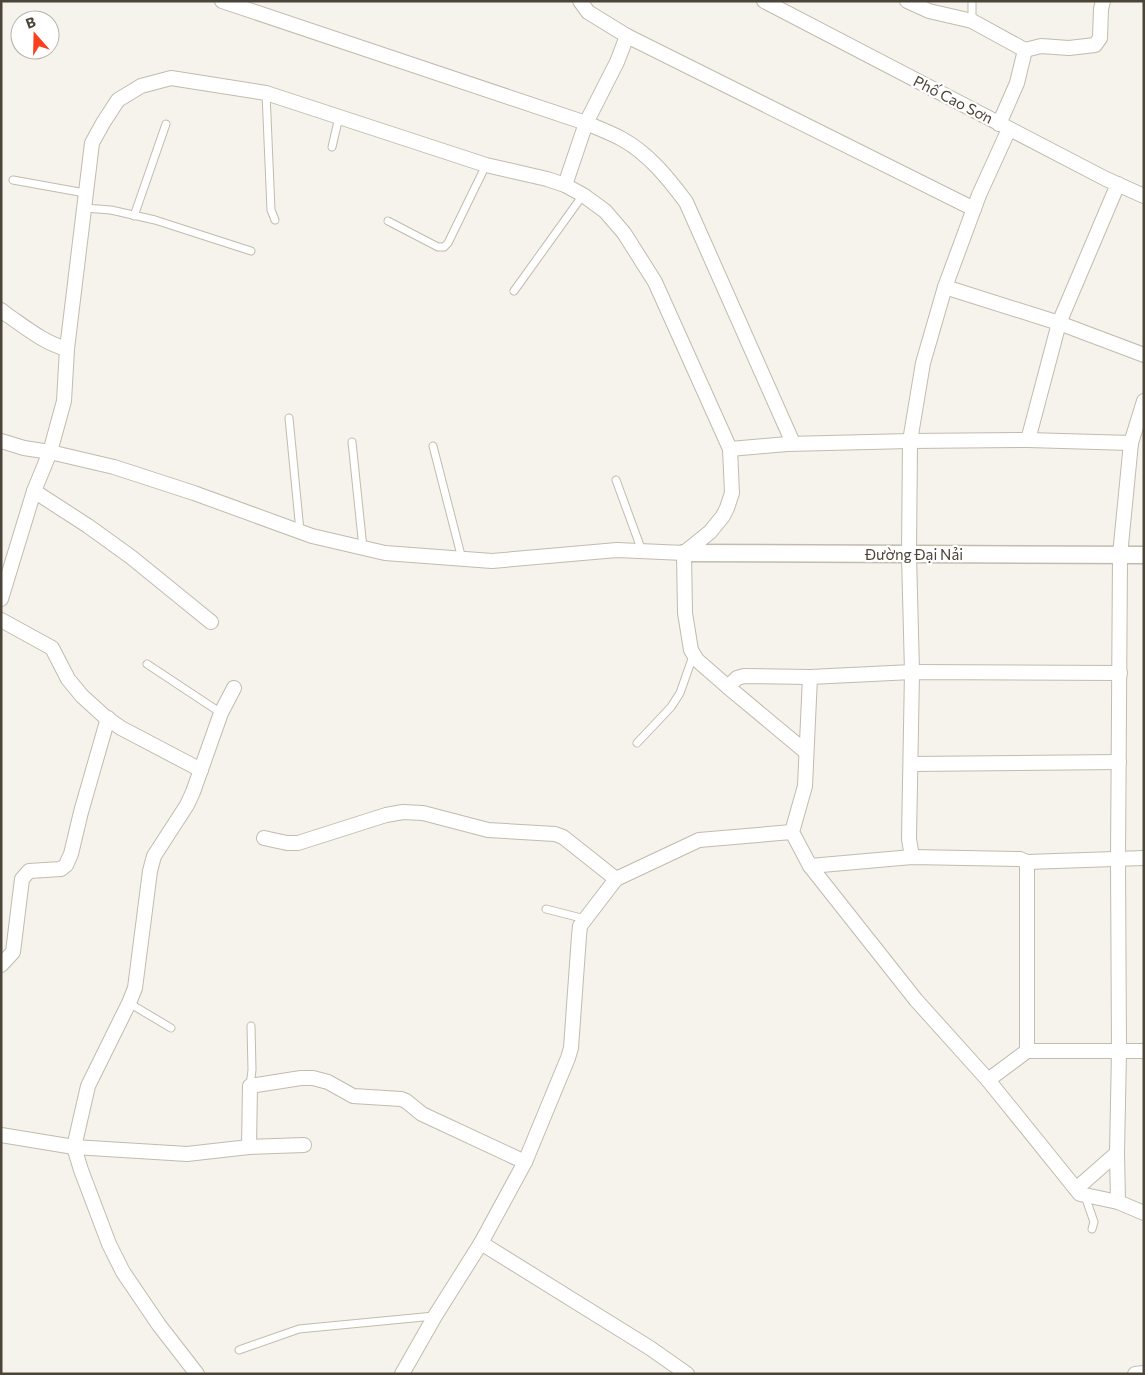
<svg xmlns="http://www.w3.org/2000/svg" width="1145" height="1375" viewBox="0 0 1145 1375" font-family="Commissioner,sans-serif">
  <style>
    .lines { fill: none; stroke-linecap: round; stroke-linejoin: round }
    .service-casing { stroke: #c2bbae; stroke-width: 9 }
    .minor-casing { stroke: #c2bbae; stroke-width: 16 }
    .tertiary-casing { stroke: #c2bbae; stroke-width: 19 }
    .service { stroke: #fff; stroke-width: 7 }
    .minor { stroke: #fff; stroke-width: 14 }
    .tertiary { stroke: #fff; stroke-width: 16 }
    .labels { text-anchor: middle; stroke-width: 4.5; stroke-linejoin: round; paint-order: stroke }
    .street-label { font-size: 15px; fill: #4b4439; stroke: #fff }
  </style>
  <rect width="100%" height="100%" fill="#f6f3ec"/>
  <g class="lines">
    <defs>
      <g id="service">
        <path d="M972,21V1"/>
        <path d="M266,93L271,210L275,220"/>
        <path d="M332,147L339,117"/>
        <path d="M13,180L85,193"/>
        <path d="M84,208L111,210L155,220L251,251"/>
        <path d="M134,216L166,124"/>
        <path d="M388,221L438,247H444L448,243L486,165"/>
        <path d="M514,291L583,195"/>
        <path d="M289,418L300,531"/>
        <path d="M352,442L363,548"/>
        <path d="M433,446L462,559"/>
        <path d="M616,480L642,551"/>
        <path d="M147,664L221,713"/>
        <path d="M637,743L671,707L680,693L693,656"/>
        <path d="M546,909L585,919"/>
        <path d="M129,1003L171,1028"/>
        <path d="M250,1086L252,1070L251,1026"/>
        <path d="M1085,1196L1094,1222L1092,1229"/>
        <path d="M239,1350L299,1329L434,1316"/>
      </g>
      <g id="minor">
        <path d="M222,1L586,123C598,128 611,133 622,139C649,154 668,178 686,202L793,443"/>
        <path d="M580,1L588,12L627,36L974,209"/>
        <path d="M764,1L1106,179L1144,196"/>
        <path d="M907,1L929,11L972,21L1025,50L1041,46L1069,48L1095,45L1100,38L1101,9L1103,1"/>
        <path d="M999,124L1017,83L1025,50"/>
        <path d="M565,185L586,123L617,62L627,36"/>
        <path d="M945,287L1059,323L1144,355"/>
        <path d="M1,310L6,314C25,327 44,343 67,349"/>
        <path d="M1028,440L1059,323L1118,184"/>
        <path d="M1,441L24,448L50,452L114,467L194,493L312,536L385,553L492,561L617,550L684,553L710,532L723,516L727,508L732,493L730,449L655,282L624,233L605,211L583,195L565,185L547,179L486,165L266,93L171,78L141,86L118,100L103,123L92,143L67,349L64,401L50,452L34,491L1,599"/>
        <path d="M730,449L787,444L910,441L1028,440L1131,443"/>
        <path d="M34,491L88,526L131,557L211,622"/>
        <path d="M684,553L685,613L691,650L697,660L728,687"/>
        <path d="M1,620L52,648L68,679L82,696L104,716L121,728L201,770"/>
        <path d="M810,677L805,786L792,832L810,866L916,1000L988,1080L1080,1194L1118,1202L1144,1213"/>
        <path d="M806,752L728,687L737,678L744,676L810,677L912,672L1120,673"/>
        <path d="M911,764L1119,762"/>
        <path d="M264,838L287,843H298L386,815L403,812L423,813L488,830L555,834L563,837L616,879L580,926L579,936L571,1048L568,1058L525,1162L481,1243L435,1316L402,1374"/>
        <path d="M912,857L909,839L912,672L909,555L910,441L923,363L945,287L979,195L1009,129"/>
        <path d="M1027,862V1051"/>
        <path d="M810,866L912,857L1020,859L1027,862L1144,858"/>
        <path d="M616,879L699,840L792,832"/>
        <path d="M1,965L13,952L22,879L29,871L61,869L66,865L71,854L81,812L108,718"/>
        <path d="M988,1080L1027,1051H1144"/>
        <path d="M1,1135L74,1147L187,1154L249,1147L304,1145"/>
        <path d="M249,1147L250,1086L301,1078H313L328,1082L353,1096L401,1099L406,1101L422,1114L525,1162"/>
        <path d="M1076,1189L1117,1153"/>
        <path d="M1118,1202L1117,1153L1119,1051L1118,859L1120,555L1131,443L1144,401"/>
        <path d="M481,1243L650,1348L687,1374"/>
        <path d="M197,1374L159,1325L123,1272L109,1244L81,1170L74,1147L88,1086L129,1003L135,988L150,871L154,856L187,805L193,792L221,713L234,688"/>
        <path d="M1135,1374L1144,1373"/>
      </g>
      <path id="tertiary" d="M684,553L1144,555"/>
    </defs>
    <use href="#service" class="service-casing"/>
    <use href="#minor" class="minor-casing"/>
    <use href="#tertiary" class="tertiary-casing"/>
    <use href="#service" class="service"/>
    <use href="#minor" class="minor"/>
    <use href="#tertiary" class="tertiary"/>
  </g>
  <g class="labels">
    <g class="street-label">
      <text transform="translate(953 100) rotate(27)" y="5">Phố Cao Sơn</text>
      <text x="914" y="560">Đường Đại Nải</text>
    </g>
  </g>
  <rect width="1145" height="1375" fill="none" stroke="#4b4439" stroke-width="5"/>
  <g transform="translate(35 35) rotate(340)"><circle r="24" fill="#ffffff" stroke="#b7b4b0"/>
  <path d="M0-4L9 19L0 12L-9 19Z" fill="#fc3f1d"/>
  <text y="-8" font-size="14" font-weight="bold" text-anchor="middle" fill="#4b4439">B</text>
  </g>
</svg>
